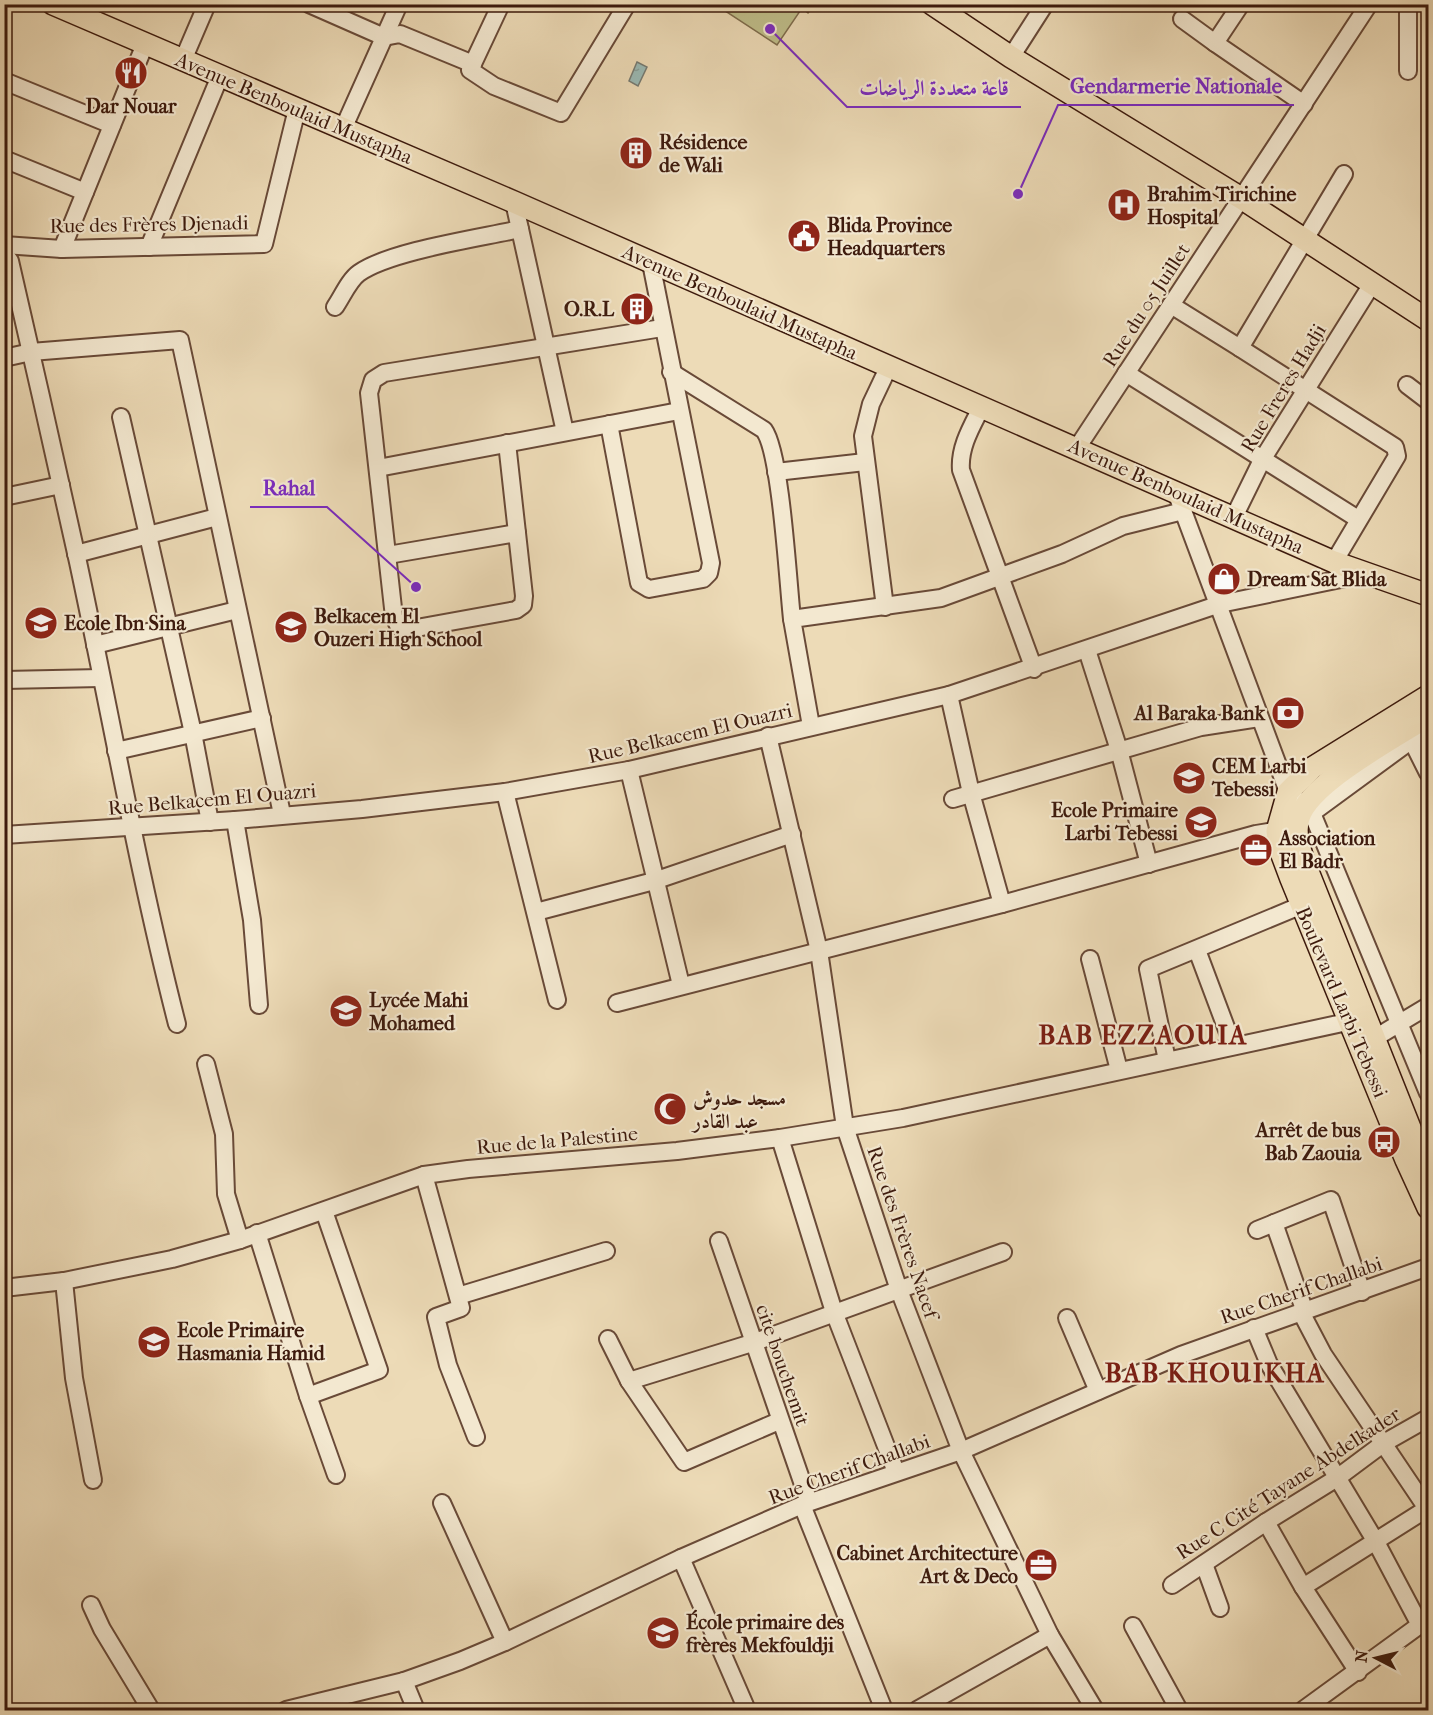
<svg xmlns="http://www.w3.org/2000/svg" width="1433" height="1715" viewBox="0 0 1433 1715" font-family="'IM FELL French Canon',Amiri,serif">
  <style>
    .pitch { fill: #bfbe8a; stroke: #7e6c4c; stroke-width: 1.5 }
    .water { fill: url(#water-ripples); stroke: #757a72; stroke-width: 1.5 }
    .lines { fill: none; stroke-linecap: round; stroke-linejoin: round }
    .minor-casing { stroke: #694a38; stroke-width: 20 }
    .major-casing { stroke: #3d1a0d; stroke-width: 24 }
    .minor { stroke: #f3e8d0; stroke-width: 16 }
    .major { stroke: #eddbb7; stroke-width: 21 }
    .labels { text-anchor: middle; stroke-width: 4.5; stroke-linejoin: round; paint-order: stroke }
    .poi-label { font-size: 20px; font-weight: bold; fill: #3d1a0d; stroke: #f3e8d0; text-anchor: start }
    .street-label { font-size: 20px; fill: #3d1a0d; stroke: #f3e8d0 }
    .district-label { font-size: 26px; font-weight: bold; letter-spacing: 1.5px; fill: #7a1f14; stroke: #f3e8d0 }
    .leader { fill: none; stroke: #7b2cbf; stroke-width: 2 }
    .callout-dot { fill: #7b2cbf; stroke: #f3e8d0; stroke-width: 2 }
    .callout-label { font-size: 21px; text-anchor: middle; font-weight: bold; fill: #7b2cbf; stroke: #f3e8d0; stroke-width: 4.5; stroke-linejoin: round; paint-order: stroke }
  </style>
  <defs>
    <pattern id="water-ripples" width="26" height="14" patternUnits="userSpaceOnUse" patternTransform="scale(1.5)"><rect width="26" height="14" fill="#9abab5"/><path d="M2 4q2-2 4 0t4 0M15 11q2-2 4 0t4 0" fill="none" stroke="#869f9a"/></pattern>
  </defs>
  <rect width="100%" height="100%" fill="#eddbb7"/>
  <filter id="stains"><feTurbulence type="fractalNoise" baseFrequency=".00333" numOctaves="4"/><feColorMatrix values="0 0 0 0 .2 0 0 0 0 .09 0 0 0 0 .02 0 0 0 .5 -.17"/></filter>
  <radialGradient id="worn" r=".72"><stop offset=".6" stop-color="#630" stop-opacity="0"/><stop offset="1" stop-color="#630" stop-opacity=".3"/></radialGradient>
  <path class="pitch" d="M716,5L814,4V5L808,13L802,8L777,45Z"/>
  <path class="water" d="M637,62L647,67L638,86L629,81Z"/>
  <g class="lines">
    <defs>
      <g id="minor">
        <path d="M309,4L384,37L400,34L473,64"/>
        <path d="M501,4L470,70L494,86L561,113L627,4"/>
        <path d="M1241,4L1215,43L1304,104"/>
        <path d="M1182,19L1215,43"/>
        <path d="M1011,57L1045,4"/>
        <path d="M183,60L207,4"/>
        <path d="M1408,71V4"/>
        <path d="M4,81L112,125"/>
        <path d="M343,129L399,4"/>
        <path d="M4,159L85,192"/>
        <path d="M514,202L565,432"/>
        <path d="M4,245L62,249L264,244L297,109"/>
        <path d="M149,247L220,76"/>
        <path d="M62,249L145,44"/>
        <path d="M4,253L10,261C33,361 56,462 78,562C111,716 138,872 177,1024"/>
        <path d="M1171,305L1240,348"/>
        <path d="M335,307C342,297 349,280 359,273C390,251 480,238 520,229"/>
        <path d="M4,358L31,352L180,340L282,814"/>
        <path d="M671,372L764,430C781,453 788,583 792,619"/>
        <path d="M1126,373L1358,519"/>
        <path d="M1407,385L1428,401"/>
        <path d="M982,406C972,426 959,447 961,470L1034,669"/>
        <path d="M121,417L193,733L210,822"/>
        <path d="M609,424L639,583L649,589L703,579L709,573L711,563L651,263"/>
        <path d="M507,443L524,596L523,605L516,610L411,629L399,627L394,617L369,393L373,380L384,373L662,328"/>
        <path d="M1077,448L1369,4"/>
        <path d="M378,468L679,411"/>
        <path d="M776,472L865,462"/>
        <path d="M1176,492L1288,792L1312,813L1428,1093"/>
        <path d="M4,497L61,485"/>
        <path d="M1234,517L1262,460L1372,284"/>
        <path d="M76,554L217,517"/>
        <path d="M388,555L517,533"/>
        <path d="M1334,562L1397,456L1395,447L1240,348L1344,174"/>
        <path d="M885,607L863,436L871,404L889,366"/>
        <path d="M95,645L237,610"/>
        <path d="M1087,650L1119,750L1149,864"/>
        <path d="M4,680L101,678"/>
        <path d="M949,695L971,793L1002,904"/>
        <path d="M811,726L792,619L941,598L1062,554L1123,526L1183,511"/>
        <path d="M1407,731L1428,773"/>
        <path d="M768,736L819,951L845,1127L899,1290L961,1451L1050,1635L1095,1710"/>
        <path d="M116,751L262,718"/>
        <path d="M629,770L681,985"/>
        <path d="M505,792L557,1000"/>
        <path d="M953,799L1201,727L1259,718"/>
        <path d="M1312,813L1428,728"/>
        <path d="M235,820L252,920L259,1005"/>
        <path d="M4,835L235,820L362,809L505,792L629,770L949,695L1220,604L1365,574"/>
        <path d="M536,912L654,881L792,834"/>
        <path d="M1197,950L1233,1046"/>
        <path d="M1090,959L1119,1070"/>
        <path d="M617,1003L1002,904L1256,834L1287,829"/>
        <path d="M1365,1044L1428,1006"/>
        <path d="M1167,1060L1148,969L1302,905"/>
        <path d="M206,1064L224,1134L226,1194L240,1240"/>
        <path d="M780,1138L834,1312L896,1472"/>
        <path d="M424,1175L461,1308L436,1317L448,1365L476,1437"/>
        <path d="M1274,1223L1305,1312"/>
        <path d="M1257,1230L1331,1200L1362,1292"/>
        <path d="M257,1233L308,1396L336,1475"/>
        <path d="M719,1241L809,1502"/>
        <path d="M64,1281L74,1378L93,1480"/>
        <path d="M4,1288L64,1281L172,1259L240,1240L424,1175L468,1169L677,1151L780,1138L903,1118L1361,1019"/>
        <path d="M458,1296L606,1251"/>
        <path d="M1302,1314L1323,1354L1428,1510"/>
        <path d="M1067,1318L1098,1391"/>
        <path d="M1254,1328L1269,1364L1376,1542L1420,1625"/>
        <path d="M608,1339L629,1381L684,1462L779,1421"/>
        <path d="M629,1381L752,1343L1003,1252"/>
        <path d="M308,1396L379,1370L324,1211"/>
        <path d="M442,1503L505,1642"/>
        <path d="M802,1505L884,1710"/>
        <path d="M1266,1522L1303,1587L1358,1672"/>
        <path d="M681,1558L747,1710"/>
        <path d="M1204,1564L1220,1608"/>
        <path d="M1172,1585L1266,1522L1337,1478L1384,1443L1428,1418"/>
        <path d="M1303,1587L1428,1508"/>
        <path d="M91,1605L102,1629L151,1710"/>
        <path d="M1133,1626L1179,1710"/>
        <path d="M404,1681L416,1710"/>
        <path d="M286,1710L404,1681L460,1661L505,1642L681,1558L802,1505L961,1451L1181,1355L1428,1267"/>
        <path d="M917,1710L1050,1635"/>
        <path d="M1303,1710L1428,1619"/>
      </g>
      <g id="major">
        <path d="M53,4L514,202L1334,562L1428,595"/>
        <path d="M932,4L1011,57L1241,198L1428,320"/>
        <path d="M1428,696L1312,768L1288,792L1277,831L1279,847L1291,879L1406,1160L1428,1208"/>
        <path d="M1428,716C1395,738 1310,782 1299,818C1294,833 1300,850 1305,864L1428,1173"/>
      </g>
    </defs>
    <use href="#minor" class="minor-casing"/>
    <use href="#major" class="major-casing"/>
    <use href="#minor" class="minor"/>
    <use href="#major" class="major"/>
  </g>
  <defs>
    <symbol id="restaurant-disc" viewBox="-11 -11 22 22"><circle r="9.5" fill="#8f2418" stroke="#f3e8d0"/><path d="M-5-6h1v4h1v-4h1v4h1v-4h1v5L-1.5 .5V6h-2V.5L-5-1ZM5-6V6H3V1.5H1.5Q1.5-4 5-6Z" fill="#fff"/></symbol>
    <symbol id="building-disc" viewBox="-11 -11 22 22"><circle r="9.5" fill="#8f2418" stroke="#f3e8d0"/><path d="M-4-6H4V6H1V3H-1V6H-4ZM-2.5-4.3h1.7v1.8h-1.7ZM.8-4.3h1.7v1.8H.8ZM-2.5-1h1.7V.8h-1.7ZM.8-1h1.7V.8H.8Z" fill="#fff"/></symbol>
    <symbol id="hospital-disc" viewBox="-11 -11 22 22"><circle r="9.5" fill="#8f2418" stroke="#f3e8d0"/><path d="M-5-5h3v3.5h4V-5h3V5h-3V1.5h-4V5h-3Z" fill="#fff"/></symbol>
    <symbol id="civic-disc" viewBox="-11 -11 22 22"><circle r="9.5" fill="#8f2418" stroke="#f3e8d0"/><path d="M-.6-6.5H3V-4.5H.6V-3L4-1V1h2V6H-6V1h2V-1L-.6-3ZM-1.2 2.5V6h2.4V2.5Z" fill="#fff"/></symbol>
    <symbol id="shop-disc" viewBox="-11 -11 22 22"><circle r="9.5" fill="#8f2418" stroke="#f3e8d0"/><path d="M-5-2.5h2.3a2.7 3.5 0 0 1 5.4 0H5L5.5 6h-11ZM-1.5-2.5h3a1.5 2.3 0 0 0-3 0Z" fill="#fff"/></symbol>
    <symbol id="school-disc" viewBox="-11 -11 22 22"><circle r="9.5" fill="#8f2418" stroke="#f3e8d0"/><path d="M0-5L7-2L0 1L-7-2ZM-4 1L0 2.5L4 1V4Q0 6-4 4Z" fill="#fff"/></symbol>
    <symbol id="bank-disc" viewBox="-11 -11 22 22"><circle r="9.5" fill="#8f2418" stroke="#f3e8d0"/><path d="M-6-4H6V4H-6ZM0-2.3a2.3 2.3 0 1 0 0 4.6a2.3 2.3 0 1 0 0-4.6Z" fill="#fff"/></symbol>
    <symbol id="office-disc" viewBox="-11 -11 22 22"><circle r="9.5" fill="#8f2418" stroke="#f3e8d0"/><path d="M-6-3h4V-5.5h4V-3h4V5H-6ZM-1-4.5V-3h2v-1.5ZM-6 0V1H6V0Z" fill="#fff"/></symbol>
    <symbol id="mosque-disc" viewBox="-11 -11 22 22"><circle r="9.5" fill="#8f2418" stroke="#f3e8d0"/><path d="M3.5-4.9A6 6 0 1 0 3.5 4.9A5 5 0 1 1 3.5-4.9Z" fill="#fff"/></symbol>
    <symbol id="bus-disc" viewBox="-11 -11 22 22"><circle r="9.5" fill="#8f2418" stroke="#f3e8d0"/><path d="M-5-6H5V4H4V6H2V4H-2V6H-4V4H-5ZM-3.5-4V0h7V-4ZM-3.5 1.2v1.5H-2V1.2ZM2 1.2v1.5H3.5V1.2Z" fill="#fff"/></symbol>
  </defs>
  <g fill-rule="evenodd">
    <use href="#restaurant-disc" x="112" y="54" width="38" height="38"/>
    <use href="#building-disc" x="617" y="134" width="38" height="38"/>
    <use href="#hospital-disc" x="1105" y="186" width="38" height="38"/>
    <use href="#civic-disc" x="785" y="217" width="38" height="38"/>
    <use href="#building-disc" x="618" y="290" width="38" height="38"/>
    <use href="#shop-disc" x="1205" y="560" width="38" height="38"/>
    <use href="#school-disc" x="22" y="604" width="38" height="38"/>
    <use href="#school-disc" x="272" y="608" width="38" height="38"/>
    <use href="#bank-disc" x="1269" y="694" width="38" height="38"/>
    <use href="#school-disc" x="1170" y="759" width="38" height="38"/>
    <use href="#school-disc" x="1182" y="803" width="38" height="38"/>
    <use href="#office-disc" x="1237" y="831" width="38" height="38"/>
    <use href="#school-disc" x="327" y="992" width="38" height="38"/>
    <use href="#mosque-disc" x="651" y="1090" width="38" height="38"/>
    <use href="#bus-disc" x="1365" y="1123" width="38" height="38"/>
    <use href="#school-disc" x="135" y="1323" width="38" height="38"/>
    <use href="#office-disc" x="1022" y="1546" width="38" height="38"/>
    <use href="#school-disc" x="644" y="1614" width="38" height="38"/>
  </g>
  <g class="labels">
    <g class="poi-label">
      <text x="131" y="113" text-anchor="middle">Dar Nouar</text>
      <text x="659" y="149">Résidence<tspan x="659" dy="23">de Wali</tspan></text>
      <text x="1147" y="201">Brahim Tirichine<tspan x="1147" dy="23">Hospital</tspan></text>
      <text x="827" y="232">Blida Province<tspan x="827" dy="23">Headquarters</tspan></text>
      <text x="614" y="316" text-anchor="end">O.R.L</text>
      <text x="1247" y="586">Dream Sat Blida</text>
      <text x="314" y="623">Belkacem El<tspan x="314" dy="23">Ouzeri High School</tspan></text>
      <text x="64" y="630">Ecole Ibn Sina</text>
      <text x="1265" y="720" text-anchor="end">Al Baraka Bank</text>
      <text x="1212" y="773">CEM Larbi<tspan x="1212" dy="23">Tebessi</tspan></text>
      <text x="1178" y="817" text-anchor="end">Ecole Primaire<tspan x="1178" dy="23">Larbi Tebessi</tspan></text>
      <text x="1279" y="845">Association<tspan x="1279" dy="23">El Badr</tspan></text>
      <text x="369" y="1007">Lycée Mahi<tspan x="369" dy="23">Mohamed</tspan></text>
      <text x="693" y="1105">مسجد حدوش<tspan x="693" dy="23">عبد القادر</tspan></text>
      <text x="1361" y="1137" text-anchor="end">Arrêt de bus<tspan x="1361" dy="23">Bab Zaouia</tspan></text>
      <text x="177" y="1337">Ecole Primaire<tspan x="177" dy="23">Hasmania Hamid</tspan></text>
      <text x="1018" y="1560" text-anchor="end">Cabinet Architecture<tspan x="1018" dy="23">Art &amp; Deco</tspan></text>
      <text x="686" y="1629">École primaire des<tspan x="686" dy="23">frères Mekfouldji</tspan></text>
    </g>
    <g class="street-label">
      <text transform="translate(294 108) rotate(23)" y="7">Avenue Benboulaid Mustapha</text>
      <text transform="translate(149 224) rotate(-1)" y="7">Rue des Frères Djenadi</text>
      <text transform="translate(740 302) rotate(24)" y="7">Avenue Benboulaid Mustapha</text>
      <text transform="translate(1146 305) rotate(-57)" y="7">Rue du 05 Juillet</text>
      <text transform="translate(1283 388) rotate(-59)" y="7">Rue Freres Hadji</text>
      <text transform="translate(1186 496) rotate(24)" y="7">Avenue Benboulaid Mustapha</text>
      <text transform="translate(690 733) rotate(-13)" y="7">Rue Belkacem El Ouazri</text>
      <text transform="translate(212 799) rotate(-5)" y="7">Rue Belkacem El Ouazri</text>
      <text transform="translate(1342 1002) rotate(67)" y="7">Boulevard Larbi Tebessi</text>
      <text transform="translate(557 1140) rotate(-5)" y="7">Rue de la Palestine</text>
      <text transform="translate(903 1232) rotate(71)" y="7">Rue des Frères Nacef</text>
      <text transform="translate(1301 1290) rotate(-19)" y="7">Rue Cherif Challabi</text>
      <text transform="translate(783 1365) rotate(71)" y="7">cite bouchemit</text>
      <text transform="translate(849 1469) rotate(-20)" y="7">Rue Cherif Challabi</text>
      <text transform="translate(1288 1483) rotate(-33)" y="7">Rue C Cité Tayane Abdelkader</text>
    </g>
    <g class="district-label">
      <text x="1143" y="1044">BAB EZZAOUIA</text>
      <text x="1215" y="1382">BAB KHOUIKHA</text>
    </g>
  </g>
  <path class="leader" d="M1018 194L1058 105H1294M770 29L847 107H1021M416 587L327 507H250"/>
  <g class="callout-dot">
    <circle cx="1018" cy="194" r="6"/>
    <circle cx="770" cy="29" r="6"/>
    <circle cx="416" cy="587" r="6"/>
  </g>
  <g class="callout-label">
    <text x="1176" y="93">Gendarmerie Nationale</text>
    <text x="934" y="95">قاعة متعددة الرياضات</text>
    <text x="289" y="495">Rahal</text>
  </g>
  <rect width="1433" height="1715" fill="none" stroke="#eddbb7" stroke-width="24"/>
  <rect x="6" y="6" width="1421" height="1703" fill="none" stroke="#3d1a0d" stroke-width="3"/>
  <rect x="12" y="12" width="1409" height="1691" fill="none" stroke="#3d1a0d" stroke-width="1.5"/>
  <g transform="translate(1376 1658) rotate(277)" stroke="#f3e8d0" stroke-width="4.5" paint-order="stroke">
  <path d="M0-4.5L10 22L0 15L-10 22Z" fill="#3d1a0d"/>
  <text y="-9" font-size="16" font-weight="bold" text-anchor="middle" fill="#3d1a0d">N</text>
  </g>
  <rect width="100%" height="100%" filter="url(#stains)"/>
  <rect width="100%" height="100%" fill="url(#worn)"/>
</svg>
